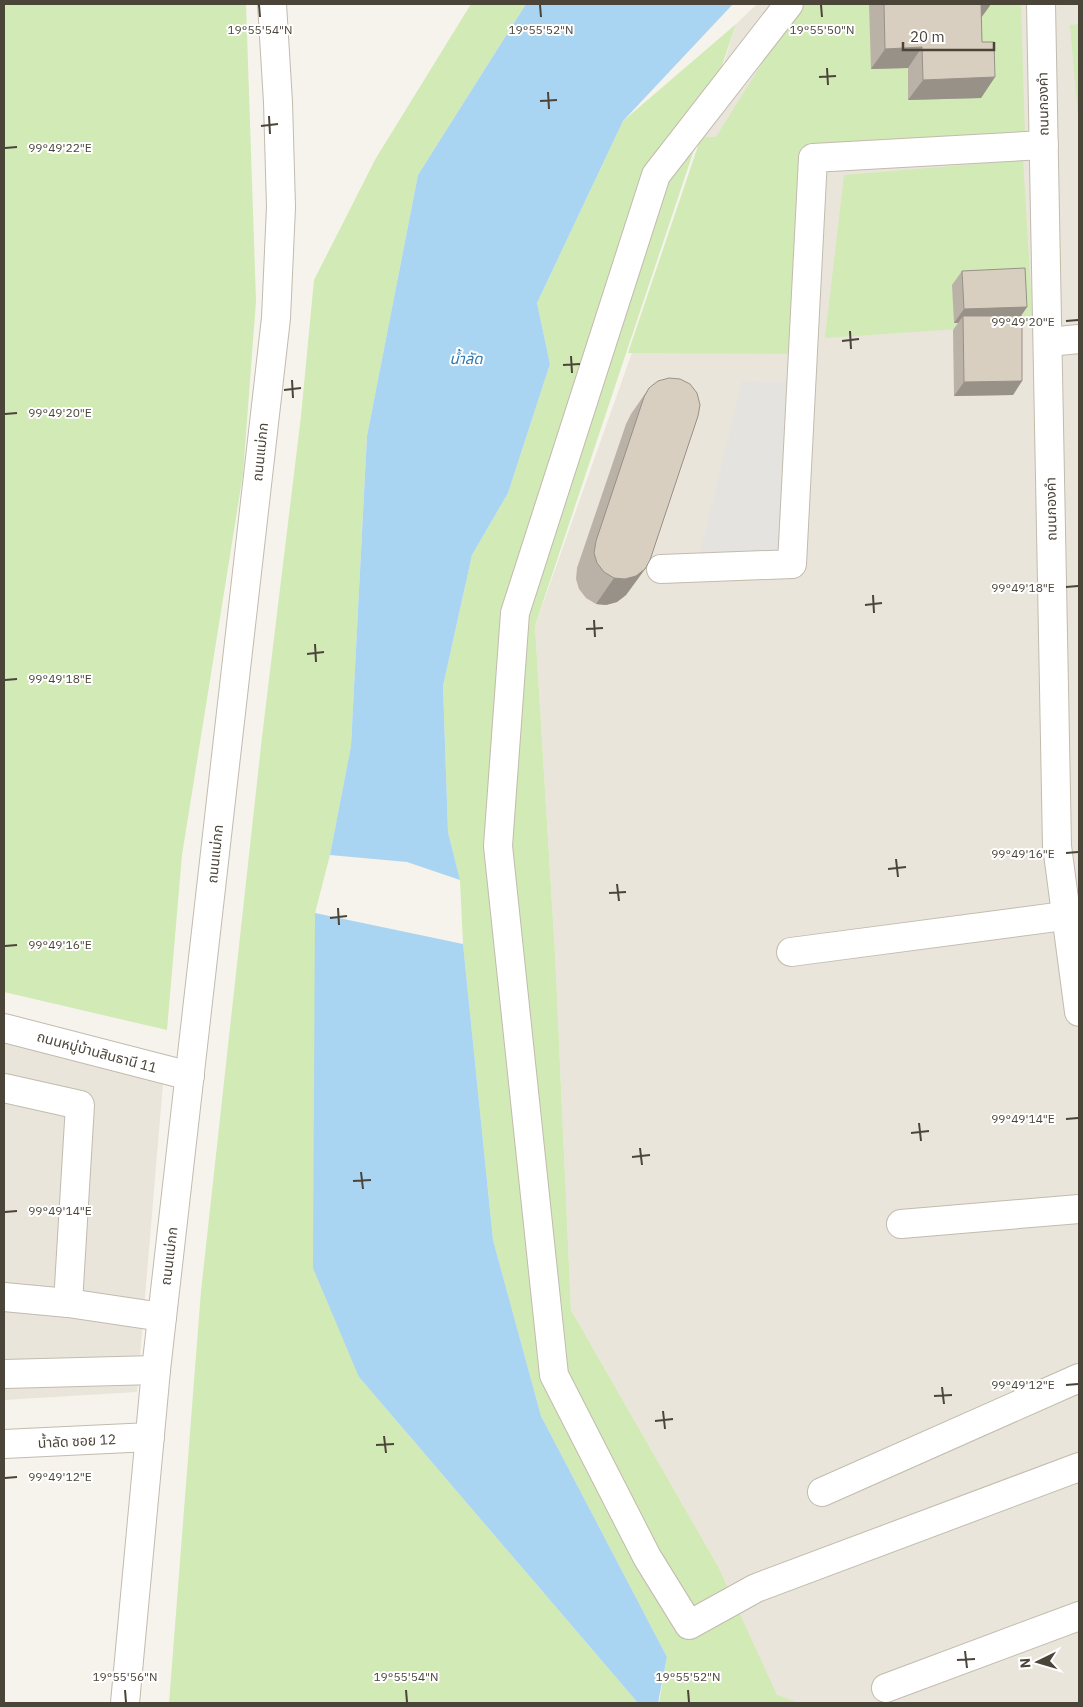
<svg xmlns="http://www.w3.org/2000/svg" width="1083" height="1707" viewBox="0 0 1083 1707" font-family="'IBM Plex Sans','Noto Sans Thai',sans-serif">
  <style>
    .residential { fill: #eae5da }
    .green { fill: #d2eab5 }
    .parking { fill: #e5e3e0 }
    .water { fill: #a9d4f2 }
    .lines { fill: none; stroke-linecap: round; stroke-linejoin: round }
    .minor-casing { stroke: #c2bbae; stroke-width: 30 }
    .minor { stroke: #fff; stroke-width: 28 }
    .wall { fill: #bab2a6 }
    .shaded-wall { fill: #979187 }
    .building { fill: #d8cfc1; stroke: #979187 }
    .ticks { fill: none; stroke: #4b4439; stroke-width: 2 }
    .labels { text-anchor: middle; stroke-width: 4; stroke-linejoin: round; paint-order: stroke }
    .street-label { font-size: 14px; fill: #4b4439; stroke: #fff }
    .water-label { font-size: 15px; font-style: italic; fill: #2e7ab2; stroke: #fff }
    .ticks-label { font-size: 12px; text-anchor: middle; fill: #4b4439; stroke: #fff; stroke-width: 4; stroke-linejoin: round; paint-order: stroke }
  </style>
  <rect width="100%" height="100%" fill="#f6f3ec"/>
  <g class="residential">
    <path d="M757,4H1079V1703H800L777,1696L719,1568L571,1310L555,953L535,626L663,265L736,24Z"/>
    <path d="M4,1015L165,1060L137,1392L4,1400Z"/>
  </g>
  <g class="green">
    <path d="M4,4H246L256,301L243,474L182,855L167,1030L4,992Z"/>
    <path d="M471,4H526L418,175L367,436L351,746L330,855L315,913L359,1377L638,1703H169L201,1291L262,737L301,416L314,280L376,158Z"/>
    <path d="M799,4H1021L1025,136L814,146L804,354L628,353L701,137H716Z"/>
    <path d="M736,24L535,626L555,953L571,1310L719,1568L777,1695L800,1703H659L667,1657L541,1416L493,1240L463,944L460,880L448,832L443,686L472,555L508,493L550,364L537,303L623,121Z"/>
    <path d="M1079,24V127L1070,25Z"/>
    <path d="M1023,160L1033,324L825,338L844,175Z"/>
  </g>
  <path class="parking" d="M742,381L791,382L777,557L698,560Z"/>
  <g class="water">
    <path d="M526,4H733L623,121L537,303L550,364L508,493L472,555L443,686L448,832L460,880L407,862L330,855L351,746L367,436L418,175Z"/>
    <path d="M315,913L463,944L493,1240L541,1416L667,1657L658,1703H638L359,1377L313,1268Z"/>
  </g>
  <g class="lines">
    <defs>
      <g id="minor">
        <path d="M789,4L656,175L515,613L498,846L554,1375L647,1557L689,1625L756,1588L1079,1467"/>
        <path d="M1041,4L1057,846L1079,1012"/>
        <path d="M1048,342L1079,339"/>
        <path d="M661,569L792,564L813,158L1044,145"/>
        <path d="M791,952L1079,914"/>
        <path d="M4,1028L190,1076"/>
        <path d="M4,1088L80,1105L68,1303"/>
        <path d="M901,1224L1079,1209"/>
        <path d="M4,1297L68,1303L162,1317"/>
        <path d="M4,1374L156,1370"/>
        <path d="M4,1444L150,1437"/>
        <path d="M822,1492L1079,1378"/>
        <path d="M886,1688L1079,1616"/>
        <path d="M125,1703L156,1370L276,318L281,207L278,102L272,4"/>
      </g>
    </defs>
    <use href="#minor" class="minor-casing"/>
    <use href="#minor" class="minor"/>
  </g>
  <g class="wall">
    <path d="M869,4H991L981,18L982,42L995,77L981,98L908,100V68L871,69Z"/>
    <path d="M962,271L1027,307L1021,316L1022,381L1013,395L954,396L953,330L958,323H954L952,285Z"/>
    <path d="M649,388L645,569L626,595L617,602L606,605L596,604L586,598L579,589L576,579L577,568L626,424L631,414Z"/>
  </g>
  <g class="shaded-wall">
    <path d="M979,4H991L978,22Z"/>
    <path d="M922,47L908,68L871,69L885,49Z"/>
    <path d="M995,77L981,98L908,100L923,80Z"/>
    <path d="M1027,307L1017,321L963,316L958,323H954L964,309Z"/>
    <path d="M1022,381L1013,395L954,396L964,382Z"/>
    <path d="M645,569L626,595L617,602L606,605L596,604L614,578Z"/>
  </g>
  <g class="building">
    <path d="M884,4H981L982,42H994L995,77L923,80L922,47L885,49Z"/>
    <path d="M1025,268L1027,307L964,309L962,271Z"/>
    <path d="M963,316H1022V381L964,382Z"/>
    <path d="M669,378L680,379L690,384L697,393L700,405L698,416L650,560L645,569L636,576L625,579L614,578L604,572L597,563L594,553L596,541L644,397L649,388L658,381Z"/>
  </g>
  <path class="ticks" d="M259,5L260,17M540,5L541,17M821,5L822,17M827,68L828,85M819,77L836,76M548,92L549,109M540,101L557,100M269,116L270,134M261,126L278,124M5,148L17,147M1066,321L1078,320M850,331L851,349M842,341L859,339M571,356L572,373M563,365L580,364M292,380L293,398M284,390L301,388M5,414L17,413M1066,587L1078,586M873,595L874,613M865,605L882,603M594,620L595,637M586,629L603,628M315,644L316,662M307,654L324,652M5,680L17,679M1066,853L1078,852M896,859L898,877M888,869L906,867M617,884L619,901M609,893L626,892M338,908L339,925M330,918L347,916M5,946L17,945M1066,1119L1078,1118M919,1123L921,1141M911,1133L929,1131M640,1148L642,1165M632,1157L650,1155M361,1172L363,1189M353,1181L371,1180M5,1212L17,1211M1066,1385L1078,1384M942,1387L944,1404M934,1396L952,1395M663,1411L665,1429M655,1421L673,1419M384,1436L386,1453M376,1445L394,1444M5,1478L17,1477M965,1651L967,1668M957,1660L975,1659M125,1690L126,1702M406,1690L407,1702M688,1690L689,1702"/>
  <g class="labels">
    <g class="street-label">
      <text transform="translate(1043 104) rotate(-91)" y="5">ถนนกองคำ</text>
      <text transform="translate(260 452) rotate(-84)" y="5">ถนนแม่กก</text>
      <text transform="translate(1051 509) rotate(-91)" y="5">ถนนกองคำ</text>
      <text transform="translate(215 854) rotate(-84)" y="5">ถนนแม่กก</text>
      <text transform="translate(97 1052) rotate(15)" y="5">ถนนหมู่บ้านสินธานี 11</text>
      <text transform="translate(169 1256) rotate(-83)" y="5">ถนนแม่กก</text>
      <text transform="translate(77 1441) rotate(-3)" y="5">น้ำลัด ซอย 12</text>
    </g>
    <g class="water-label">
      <text x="466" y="364">น้ำลัด</text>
    </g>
  </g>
  <g class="ticks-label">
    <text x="260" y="34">19°55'54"N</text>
    <text x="541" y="34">19°55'52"N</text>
    <text x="822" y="34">19°55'50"N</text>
    <text x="60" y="152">99°49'22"E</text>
    <text x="1023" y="326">99°49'20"E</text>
    <text x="60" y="417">99°49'20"E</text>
    <text x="1023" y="592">99°49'18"E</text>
    <text x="60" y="683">99°49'18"E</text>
    <text x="1023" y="858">99°49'16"E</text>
    <text x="60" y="949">99°49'16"E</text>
    <text x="1023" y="1123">99°49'14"E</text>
    <text x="60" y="1215">99°49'14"E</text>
    <text x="1023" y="1389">99°49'12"E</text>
    <text x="60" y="1481">99°49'12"E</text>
    <text x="125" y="1681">19°55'56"N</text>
    <text x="406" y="1681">19°55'54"N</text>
    <text x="688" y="1681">19°55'52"N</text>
  </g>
  <rect width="1083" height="1707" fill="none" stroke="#4b4439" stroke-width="10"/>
  <g transform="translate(1038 1662) rotate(265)" stroke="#ffffff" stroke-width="4" paint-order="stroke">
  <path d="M0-4L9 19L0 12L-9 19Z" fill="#4b4439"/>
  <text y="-8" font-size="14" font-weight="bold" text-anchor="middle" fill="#4b4439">N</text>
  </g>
  <path d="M903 42v8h91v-8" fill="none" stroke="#4b4439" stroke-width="2.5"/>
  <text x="910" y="42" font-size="15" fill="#4b4439" stroke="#ffffff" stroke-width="4" paint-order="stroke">20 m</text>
</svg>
